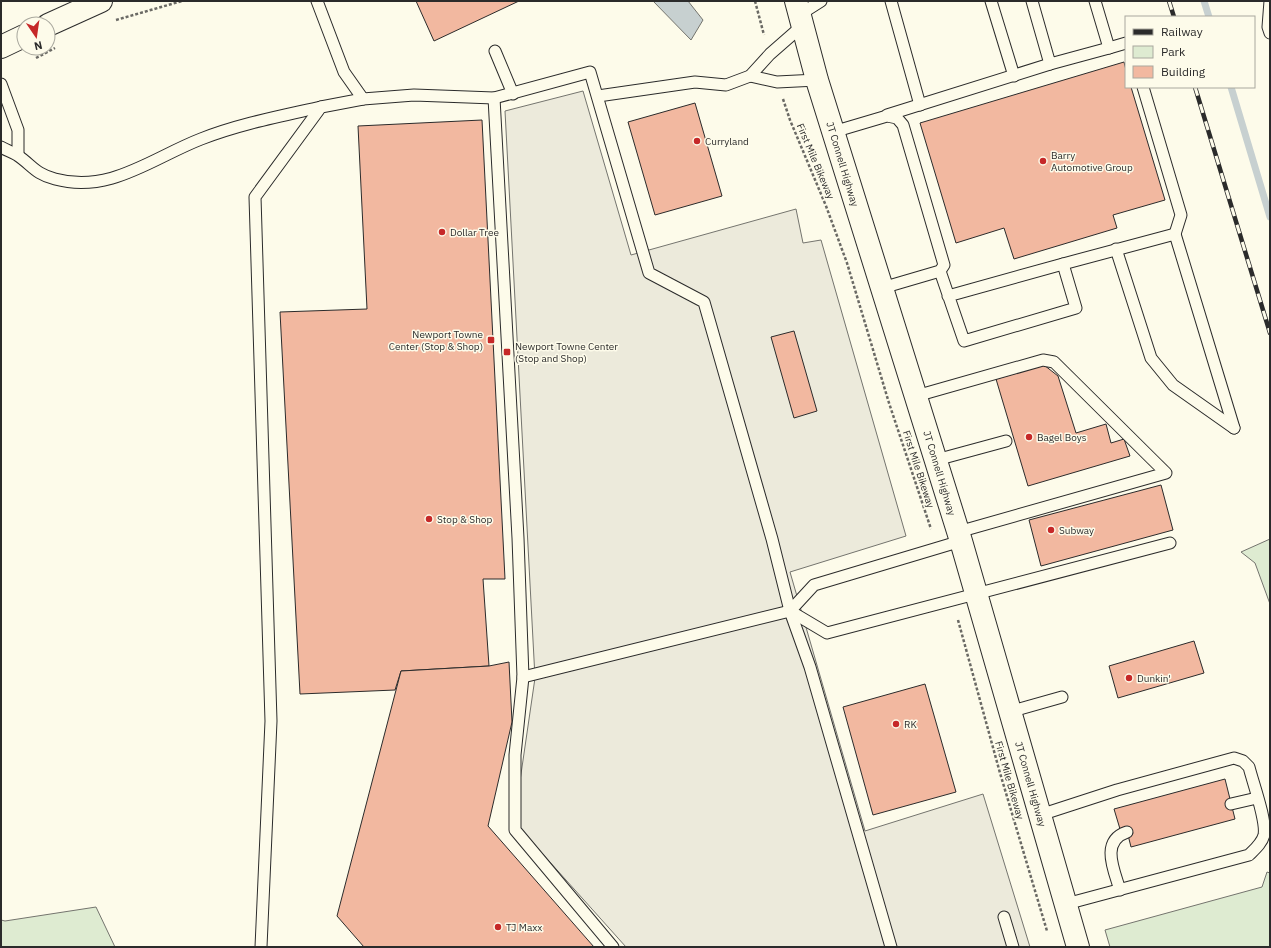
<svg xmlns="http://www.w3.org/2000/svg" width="1271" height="948" viewBox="0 0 1271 948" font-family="'IBM Plex Sans',sans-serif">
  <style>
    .green { fill: #deebd1; stroke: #74746e }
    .parking { fill: #eceadb; stroke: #74746e }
    .water { fill: #c7d0d0; stroke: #74746e }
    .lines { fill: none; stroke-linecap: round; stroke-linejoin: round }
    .stream { stroke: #c7d0d0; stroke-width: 7 }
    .building { fill: #f2b8a0; stroke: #2b2b2b }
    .service-casing { stroke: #2b2b2b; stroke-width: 13 }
    .trunk-casing { stroke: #2b2b2b; stroke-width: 24 }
    .path { stroke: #6a6964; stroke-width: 2.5; stroke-dasharray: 3 2; stroke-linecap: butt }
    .service { stroke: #fdfbea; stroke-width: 11 }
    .trunk { stroke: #fdfbea; stroke-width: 22 }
    .rail-casing { stroke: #2b2b2b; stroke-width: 4.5 }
    .rail { stroke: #fdfbea; stroke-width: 3; stroke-dasharray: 9; stroke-linecap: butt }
    .poi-dot { fill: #c62828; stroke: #fdfbea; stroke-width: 1.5 }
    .labels { text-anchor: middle; stroke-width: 3; stroke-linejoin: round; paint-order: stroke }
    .poi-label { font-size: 10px; fill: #2b2b2b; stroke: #fdfbea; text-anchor: start }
    .street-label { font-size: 10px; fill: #2b2b2b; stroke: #fdfbea }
  </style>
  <rect width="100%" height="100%" fill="#fdfbea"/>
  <g class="green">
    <path d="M1270,539V604L1255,563L1241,552Z"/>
    <path d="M1267,872L1270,873V947H1110L1105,930L1262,887Z"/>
    <path d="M96,907L115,947H1V920L5,921Z"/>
  </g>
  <path class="parking" d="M583,91L631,255L796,209L803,243L821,240L906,536L790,572L865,831L983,794L1030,947H626L514,822L535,678L505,111Z"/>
  <path class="water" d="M653,1H688L703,20L691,40Z"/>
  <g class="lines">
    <g class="stream">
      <path d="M1204,1L1209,17"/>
      <path d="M1231,87L1270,217"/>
    </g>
  </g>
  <g class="building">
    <path d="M416,1H519L434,41Z"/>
    <path d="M1124,62L1126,70V87H1131L1165,200L1113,215L1117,228L1014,259L1004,228L956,243L920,123Z"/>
    <path d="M695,103L722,196L655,215L628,122Z"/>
    <path d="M482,120L505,579H483L489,666L401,671L395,690L300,694L280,312L367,309L358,126Z"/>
    <path d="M794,331L817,411L794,418L771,337Z"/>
    <path d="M1044,365L1058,376L1076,433L1106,424L1111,443L1124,439L1130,456L1028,486L996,379Z"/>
    <path d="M1161,485L1173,530L1041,566L1029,520Z"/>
    <path d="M1194,641L1204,673L1118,698L1109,666Z"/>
    <path d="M509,662L512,722L488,826L594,947H364L337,916L401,671L489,666Z"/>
    <path d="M925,684L956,792L873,815L843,707Z"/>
    <path d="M1225,779L1235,819L1131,847L1126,827L1120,829L1114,809Z"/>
  </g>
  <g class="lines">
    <defs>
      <g id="service">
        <path d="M317,1L344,72L363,99L414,95L494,98L590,72L649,273L704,302L772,539L790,611L810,667L891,947"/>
        <path d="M891,1L920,105"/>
        <path d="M991,1L1014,76"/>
        <path d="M1032,1L1050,64L1109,48"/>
        <path d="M1095,1L1109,48L1126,43"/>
        <path d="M1270,1L1268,27L1270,33"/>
        <path d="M799,15L821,1"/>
        <path d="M495,51L513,94"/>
        <path d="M750,76L777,82L817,80"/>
        <path d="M1,84L18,130V155"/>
        <path d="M1143,87L1181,215L1175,234"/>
        <path d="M598,96L695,82L726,85L750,76L770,54L802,26"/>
        <path d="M494,98L518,538L523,677L515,755V830L613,947"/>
        <path d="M887,115L1050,64"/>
        <path d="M833,132L887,116L897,118L903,125L944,265L940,271L882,288"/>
        <path d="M1,147C6,150 12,152 17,155C32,165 35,174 55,179C110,194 152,158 201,139C239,124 281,116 321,107"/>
        <path d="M1116,249L1151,358L1173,385L1234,428"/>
        <path d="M1063,264L1175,234L1234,428"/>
        <path d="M940,271L964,341L1076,308L1063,264L948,296"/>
        <path d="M916,396L1043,360L1054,362L1166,473L958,532"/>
        <path d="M936,460L1006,441"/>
        <path d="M790,611L827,633L1170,543"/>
        <path d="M523,677L790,611L814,585L961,541"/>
        <path d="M1009,712L1062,697"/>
        <path d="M1231,804L1257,798"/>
        <path d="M1040,815L1117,790L1234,758L1243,761L1249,767C1253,783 1267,821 1264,835C1262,843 1255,849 1249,855L1066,904"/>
        <path d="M1120,890C1114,870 1100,841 1127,832"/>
        <path d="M1004,917L1013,947"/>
        <path d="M261,947L271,721L255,197L321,107L363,99"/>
      </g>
      <g id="trunk">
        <path d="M796,1L817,80L961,541L1078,947"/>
        <path d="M48,25L101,1"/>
        <path d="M1,47L24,36"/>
      </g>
    </defs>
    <use href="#service" class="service-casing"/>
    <use href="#trunk" class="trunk-casing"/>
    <g class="path">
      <path d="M755,1L764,35"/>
      <path d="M116,20L182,1"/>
      <path d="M36,58L55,48"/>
      <path d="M783,99L790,120L826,206L847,263L889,403L931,529"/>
      <path d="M958,620L1000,773L1047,931"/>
    </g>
    <use href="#service" class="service"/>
    <use href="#trunk" class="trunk"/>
    <defs>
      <g id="rail">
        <path d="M1169,1L1174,17"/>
        <path d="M1195,87L1270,333"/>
      </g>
    </defs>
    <use href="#rail" class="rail-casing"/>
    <use href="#rail" class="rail"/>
  </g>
  <g class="poi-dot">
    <circle cx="697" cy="141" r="4"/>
    <circle cx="1043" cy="161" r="4"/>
    <circle cx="442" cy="232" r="4"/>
    <rect x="487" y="336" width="8" height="8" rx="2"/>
    <rect x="503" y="348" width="8" height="8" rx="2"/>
    <circle cx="1029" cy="437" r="4"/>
    <circle cx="429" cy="519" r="4"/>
    <circle cx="1051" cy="530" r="4"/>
    <circle cx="1129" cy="678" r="4"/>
    <circle cx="896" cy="724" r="4"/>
    <circle cx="498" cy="927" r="4"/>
  </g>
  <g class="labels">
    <g class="poi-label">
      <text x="705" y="145">Curryland</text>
      <text x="1051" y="159">Barry<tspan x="1051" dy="12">Automotive Group</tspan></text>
      <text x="450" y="236">Dollar Tree</text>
      <text x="483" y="338" text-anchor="end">Newport Towne<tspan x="483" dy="12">Center (Stop &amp; Shop)</tspan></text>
      <text x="515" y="350">Newport Towne Center<tspan x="515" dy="12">(Stop and Shop)</tspan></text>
      <text x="1037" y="441">Bagel Boys</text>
      <text x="437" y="523">Stop &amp; Shop</text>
      <text x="1059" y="534">Subway</text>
      <text x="1137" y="682">Dunkin'</text>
      <text x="904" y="728">RK</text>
      <text x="506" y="931">TJ Maxx</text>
    </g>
    <g class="street-label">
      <text transform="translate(816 161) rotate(67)" y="4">First Mile Bikeway</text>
      <text transform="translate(843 164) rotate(73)" y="4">JT Connell Highway</text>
      <text transform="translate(919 469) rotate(72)" y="4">First Mile Bikeway</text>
      <text transform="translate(940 473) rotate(73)" y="4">JT Connell Highway</text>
      <text transform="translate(1010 780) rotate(74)" y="4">First Mile Bikeway</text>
      <text transform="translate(1031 784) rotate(74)" y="4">JT Connell Highway</text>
    </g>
  </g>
  <rect width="1271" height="948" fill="none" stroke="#2b2b2b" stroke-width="4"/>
  <rect x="1125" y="16" width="130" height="72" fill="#fdfbea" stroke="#a9a89e"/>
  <rect x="1133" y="29" width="20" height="6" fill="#2b2b2b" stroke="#a9a89e"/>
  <text x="1161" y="36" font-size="12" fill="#2b2b2b">Railway</text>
  <rect x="1133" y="46" width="20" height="12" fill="#deebd1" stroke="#a9a89e"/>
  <text x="1161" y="56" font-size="12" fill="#2b2b2b">Park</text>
  <rect x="1133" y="66" width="20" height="12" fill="#f2b8a0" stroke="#a9a89e"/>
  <text x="1161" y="76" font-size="12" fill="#2b2b2b">Building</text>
  <g transform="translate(36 36) rotate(167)"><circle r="19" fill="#fdfbea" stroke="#a9a89e"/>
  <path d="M0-3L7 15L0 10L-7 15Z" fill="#c62828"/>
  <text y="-6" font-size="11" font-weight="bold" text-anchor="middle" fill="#2b2b2b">N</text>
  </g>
</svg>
